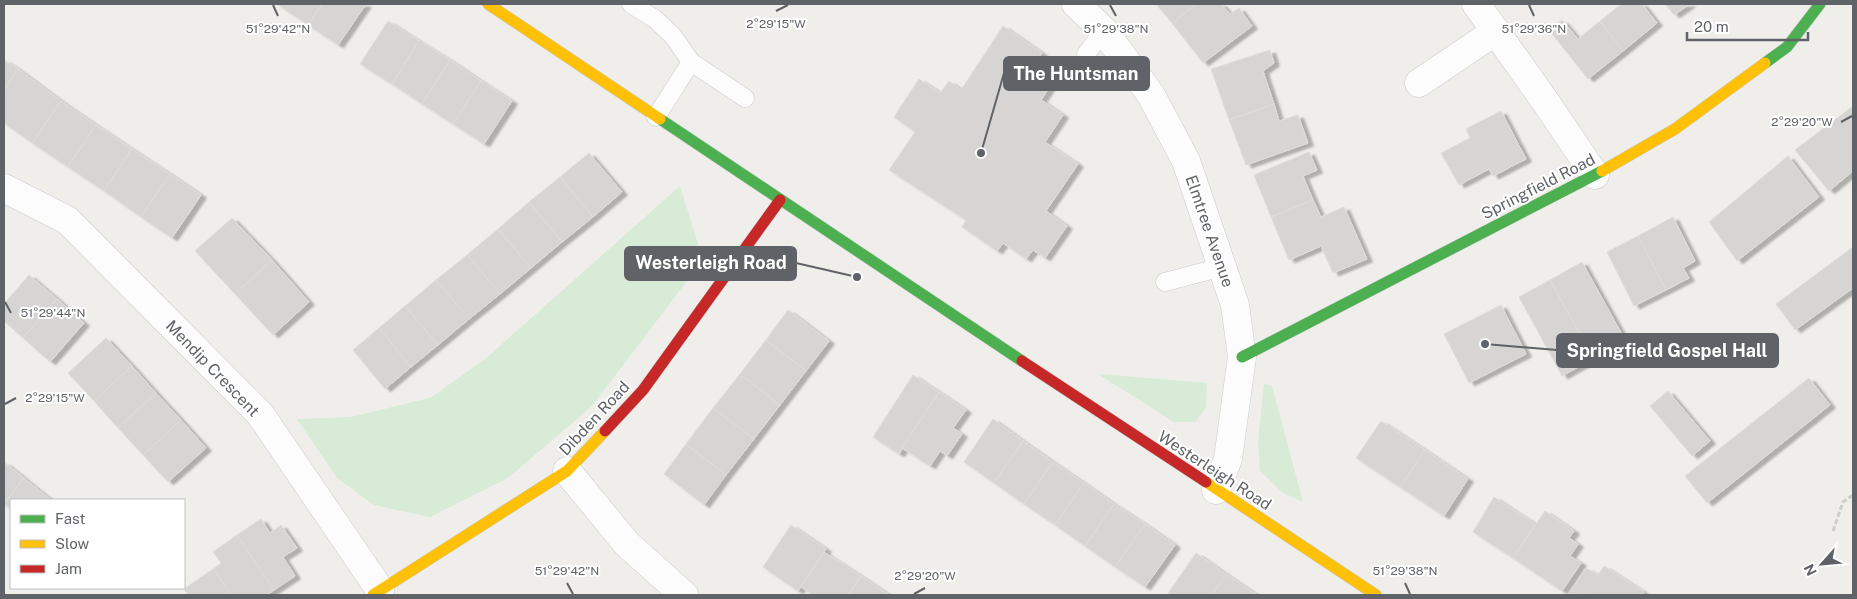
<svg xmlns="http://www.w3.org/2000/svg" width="1857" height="599" viewBox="0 0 1857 599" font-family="'Public Sans',sans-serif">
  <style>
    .green { fill: #d8ebd6 }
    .building { fill: #d6d5d3; stroke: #deddd9; filter: url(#shadow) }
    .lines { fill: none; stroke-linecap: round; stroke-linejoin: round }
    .lane-casing { stroke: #cbcccc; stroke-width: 19 }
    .street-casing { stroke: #cbcccc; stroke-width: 29 }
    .fast-casing { stroke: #cacacb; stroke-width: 12 }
    .slow-casing { stroke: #cacacb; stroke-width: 12 }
    .jam-casing { stroke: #cacacb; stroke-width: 12 }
    .path { stroke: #cacfcc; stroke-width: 3; stroke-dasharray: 5 2.5; stroke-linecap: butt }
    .lane { stroke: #fdfcfc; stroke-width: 18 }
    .street { stroke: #fdfcfc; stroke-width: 28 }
    .fast { stroke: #4caf50; stroke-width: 11 }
    .slow { stroke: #ffc107; stroke-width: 11 }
    .jam { stroke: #c62828; stroke-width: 11 }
    .ticks { fill: none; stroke: #5f6368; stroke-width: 2 }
    .labels { text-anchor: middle; stroke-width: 4; stroke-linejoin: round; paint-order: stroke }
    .street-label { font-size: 16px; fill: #5f6368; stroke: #fff }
    .ticks-label { font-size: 12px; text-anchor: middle; fill: #5f6368; stroke: #fff; stroke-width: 4; stroke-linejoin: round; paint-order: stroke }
    .leader { fill: none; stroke: #5f6368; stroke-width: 2 }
    .callout-dot { fill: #5f6368; stroke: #fff; stroke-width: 2 }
    .callout { fill: #5f6368; stroke: #5f6368; stroke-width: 2 }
    .callout-label { font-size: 18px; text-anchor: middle; font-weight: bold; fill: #fff }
  </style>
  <defs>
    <filter id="shadow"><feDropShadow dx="5.5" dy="3" stdDeviation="1" flood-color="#0004"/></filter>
  </defs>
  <rect width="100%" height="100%" fill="#efeeea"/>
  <g class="green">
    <path d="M680,186L703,260L592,406L508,478L430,517L374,505L337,478L297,419L351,417L430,398L484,360Z"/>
    <path d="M1098,374L1207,383L1206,408L1195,422H1174Z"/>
    <path d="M1264,384L1272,386L1303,502L1282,492L1260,471L1258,442Z"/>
  </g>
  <g class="building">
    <path d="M277,4H322L308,25Z"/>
    <path d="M322,4H366L338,45L308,25Z"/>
    <path d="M1156,4H1196L1172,23Z"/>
    <path d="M1196,4H1221L1230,14L1239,8L1252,26L1203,63L1172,23Z"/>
    <path d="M1619,4H1642L1657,23L1623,51L1600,21L1620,5Z"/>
    <path d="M1665,4H1690L1674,15Z"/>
    <path d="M1562,20L1578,39L1600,21L1623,51L1588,79L1549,30Z"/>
    <path d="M388,21L419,41L392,84L360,64Z"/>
    <path d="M1003,26L1042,53L1036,63L1056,77L1041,100L1063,115L1045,142L1078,164L1046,211L1067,226L1045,258L1033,250L1026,259L1003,243L997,251L962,227L966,220L889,170L915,132L894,117L919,79L940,93L949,81L961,90Z"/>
    <path d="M419,41L450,60L422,104L392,84Z"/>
    <path d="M1270,50L1274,63L1263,71L1274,104L1229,120L1211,69Z"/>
    <path d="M4,60L18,69L4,90Z"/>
    <path d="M450,60L481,81L453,124L422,104Z"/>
    <path d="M18,69L61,101L32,143L4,123V90Z"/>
    <path d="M481,81L512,101L484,144L453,124Z"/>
    <path d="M61,101L96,125L68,167L32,143Z"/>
    <path d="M1274,104L1279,121L1298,115L1308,143L1246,165L1229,120Z"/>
    <path d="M1853,106V171L1829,191L1795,150Z"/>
    <path d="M1501,111L1526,159L1493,176L1489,169L1459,185L1441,153L1470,138L1466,129Z"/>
    <path d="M96,125L132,149L104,191L68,167Z"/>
    <path d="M132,149L170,174L141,217L104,191Z"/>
    <path d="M1309,152L1317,170L1303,176L1313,200L1271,217L1254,175Z"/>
    <path d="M589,153L622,192L593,217L560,177Z"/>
    <path d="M1788,156L1819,197L1737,261L1709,222Z"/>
    <path d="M170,174L201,195L172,238L141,217Z"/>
    <path d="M560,177L593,217L562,242L529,202Z"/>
    <path d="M1313,200L1321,217L1344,207L1367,259L1333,273L1321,246L1289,260L1271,217Z"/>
    <path d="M529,202L562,242L531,268L498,229Z"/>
    <path d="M1673,217L1695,261L1683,268L1689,278L1666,290L1638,236Z"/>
    <path d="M232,218L272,260L235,294L195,251Z"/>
    <path d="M498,229L531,268L500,294L467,255Z"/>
    <path d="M1638,236L1666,290L1634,306L1607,252Z"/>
    <path d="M1853,247V288L1795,330L1776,304Z"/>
    <path d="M467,255L500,294L469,319L436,280Z"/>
    <path d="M272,260L309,302L273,335L235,294Z"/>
    <path d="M1582,262L1625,340L1602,353L1597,344L1588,349L1550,280Z"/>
    <path d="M29,275L57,299L23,338L4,321V304Z"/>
    <path d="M436,280L469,319L438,345L405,306Z"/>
    <path d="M1550,280L1588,349L1583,351L1589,361L1562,376L1519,297Z"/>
    <path d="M57,299L84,323L50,362L23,338Z"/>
    <path d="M1501,305L1526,354L1469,383L1444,334Z"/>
    <path d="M405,306L438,345L411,367L379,328Z"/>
    <path d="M788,310L829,341L806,371L766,340Z"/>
    <path d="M379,328L411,367L385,389L353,350Z"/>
    <path d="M106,338L132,366L94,401L68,373Z"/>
    <path d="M766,340L806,371L780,405L740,374Z"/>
    <path d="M132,366L156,393L118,428L94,401Z"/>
    <path d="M740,374L780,405L754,439L713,408Z"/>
    <path d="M913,375L939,392L899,454L873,437Z"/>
    <path d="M1809,378L1830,405L1707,503L1685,476Z"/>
    <path d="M1668,391L1710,441L1692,456L1650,406Z"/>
    <path d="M939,392L966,410L953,428L962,434L947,456L940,451L930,466L902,448Z"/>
    <path d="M156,393L181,420L143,455L118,428Z"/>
    <path d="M713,408L754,439L726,475L686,444Z"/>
    <path d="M993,419L1023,441L994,483L964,462Z"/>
    <path d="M181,420L206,448L168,482L143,455Z"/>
    <path d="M1381,421L1425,450L1400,487L1356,458Z"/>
    <path d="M1023,441L1053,462L1024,504L994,483Z"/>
    <path d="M686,444L726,475L704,505L664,474Z"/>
    <path d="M1425,450L1468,479L1444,516L1400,487Z"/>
    <path d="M4,462L24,478L4,504Z"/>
    <path d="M1053,462L1084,483L1055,525L1024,504Z"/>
    <path d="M24,478L51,500H11V510L4,504Z"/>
    <path d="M1084,483L1114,504L1085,546L1055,525Z"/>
    <path d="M1494,497L1535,524L1513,558L1473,532Z"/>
    <path d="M1114,504L1145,524L1115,567L1085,546Z"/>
    <path d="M1545,511L1574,531L1569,538L1578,544L1570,556L1581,563L1562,591L1513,558Z"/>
    <path d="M261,519L270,533L281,525L297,548L283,557L295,576L274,590L237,535Z"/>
    <path d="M1145,524L1175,545L1145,587L1115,567Z"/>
    <path d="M791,525L826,549L798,591L763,567Z"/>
    <path d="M237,535L274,590L267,595H231L213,569L221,563L213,552Z"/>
    <path d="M824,552L861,576L848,595H813L801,587Z"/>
    <path d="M1196,553L1226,574L1212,595H1167Z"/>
    <path d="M1604,566L1644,592L1642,595L1569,594L1586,568L1598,575Z"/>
    <path d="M213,569L231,595H188L184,589Z"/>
    <path d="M1226,574L1257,595H1212Z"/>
    <path d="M861,576L889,595H848Z"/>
  </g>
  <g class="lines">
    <defs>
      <g id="lane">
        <path d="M631,4L655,19L673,36L691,62L745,98"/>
        <path d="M1086,54L1104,31"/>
        <path d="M656,117L691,62"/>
        <path d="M1165,282L1222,267"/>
      </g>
      <g id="street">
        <path d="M1076,4L1104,31L1151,95L1186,161L1235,305L1242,357L1228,459L1216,490"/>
        <path d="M1476,4L1545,101L1595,175"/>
        <path d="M1419,83L1496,31"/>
        <path d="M4,188L67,220L260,414L380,590"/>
        <path d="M567,471L627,544L684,595"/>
      </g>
      <g id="fast">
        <path d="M1765,63L1787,47L1820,4"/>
        <path d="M660,119L1022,361"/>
        <path d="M1242,357L1602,171"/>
      </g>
      <g id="slow">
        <path d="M488,4L660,119"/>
        <path d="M1602,171L1675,129L1765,63"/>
        <path d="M1206,482L1376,595"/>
        <path d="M373,595L567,471L605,431"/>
      </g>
      <g id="jam">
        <path d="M1022,361L1206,482"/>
        <path d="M605,431L643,390L780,200"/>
      </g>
    </defs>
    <use href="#lane" class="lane-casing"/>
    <use href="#street" class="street-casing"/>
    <use href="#fast" class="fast-casing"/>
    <use href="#slow" class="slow-casing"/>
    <use href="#jam" class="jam-casing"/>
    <path class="path" d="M1833,531L1843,502L1853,495"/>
    <use href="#lane" class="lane"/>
    <use href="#street" class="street"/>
    <use href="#fast" class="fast"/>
    <use href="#slow" class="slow"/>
    <use href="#jam" class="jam"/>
  </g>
  <path class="ticks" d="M273,5L278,16M1110,5L1116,16M1529,5L1534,16M776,11L788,5M1841,122L1852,116M5,302L11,313M5,404L16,398M567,583L573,594M1405,583L1410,594M914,594L925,588"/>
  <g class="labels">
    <g class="street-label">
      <text transform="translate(1538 186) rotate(-27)" y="6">Springfield Road</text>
      <text transform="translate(1210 231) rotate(71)" y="6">Elmtree Avenue</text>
      <text transform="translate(213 368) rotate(46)" y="6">Mendip Crescent</text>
      <text transform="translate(594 418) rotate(-47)" y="6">Dibden Road</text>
      <text transform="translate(1215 470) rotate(33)" y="6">Westerleigh Road</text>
    </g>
  </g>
  <g class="ticks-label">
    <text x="776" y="28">2°29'15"W</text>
    <text x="278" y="33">51°29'42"N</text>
    <text x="1116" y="33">51°29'38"N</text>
    <text x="1534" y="33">51°29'36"N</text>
    <text x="1802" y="126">2°29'20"W</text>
    <text x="53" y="317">51°29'44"N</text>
    <text x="55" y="402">2°29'15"W</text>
    <text x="567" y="575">51°29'42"N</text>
    <text x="1405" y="575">51°29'38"N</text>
    <text x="925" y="580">2°29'20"W</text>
  </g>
  <path class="leader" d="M981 153L1004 73M857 277L796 263M1485 344L1557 350"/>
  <g class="callout-dot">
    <circle cx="981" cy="153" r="5"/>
    <circle cx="857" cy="277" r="5"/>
    <circle cx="1485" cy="344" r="5"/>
  </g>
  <g class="callout">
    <rect x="1004" y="57" width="145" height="33" rx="5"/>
    <rect x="625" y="247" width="171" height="33" rx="5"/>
    <rect x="1557" y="334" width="221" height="33" rx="5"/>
  </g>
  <g class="callout-label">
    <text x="1076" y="80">The Huntsman</text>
    <text x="711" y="269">Westerleigh Road</text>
    <text x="1667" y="357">Springfield Gospel Hall</text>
  </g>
  <rect width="1857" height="599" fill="none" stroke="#5f6368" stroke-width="10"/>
  <rect x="10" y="499" width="175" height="90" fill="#ffffff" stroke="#bfc1c3"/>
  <rect x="20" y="515" width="25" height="8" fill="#4caf50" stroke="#bfc1c3"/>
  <text x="55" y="524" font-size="15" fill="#5f6368">Fast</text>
  <rect x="20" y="540" width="25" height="8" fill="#ffc107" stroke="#bfc1c3"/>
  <text x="55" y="549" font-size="15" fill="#5f6368">Slow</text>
  <rect x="20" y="565" width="25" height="8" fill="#c62828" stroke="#bfc1c3"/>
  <text x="55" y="574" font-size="15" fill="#5f6368">Jam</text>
  <g transform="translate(1822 564) rotate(243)" stroke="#ffffff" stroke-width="4" paint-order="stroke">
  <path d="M0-4L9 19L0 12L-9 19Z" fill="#5f6368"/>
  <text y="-8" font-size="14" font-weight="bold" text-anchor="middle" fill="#5f6368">N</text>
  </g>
  <path d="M1687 32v8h121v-8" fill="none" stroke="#5f6368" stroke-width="2.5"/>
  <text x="1694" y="32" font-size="15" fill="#5f6368" stroke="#ffffff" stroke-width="4" paint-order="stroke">20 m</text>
</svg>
